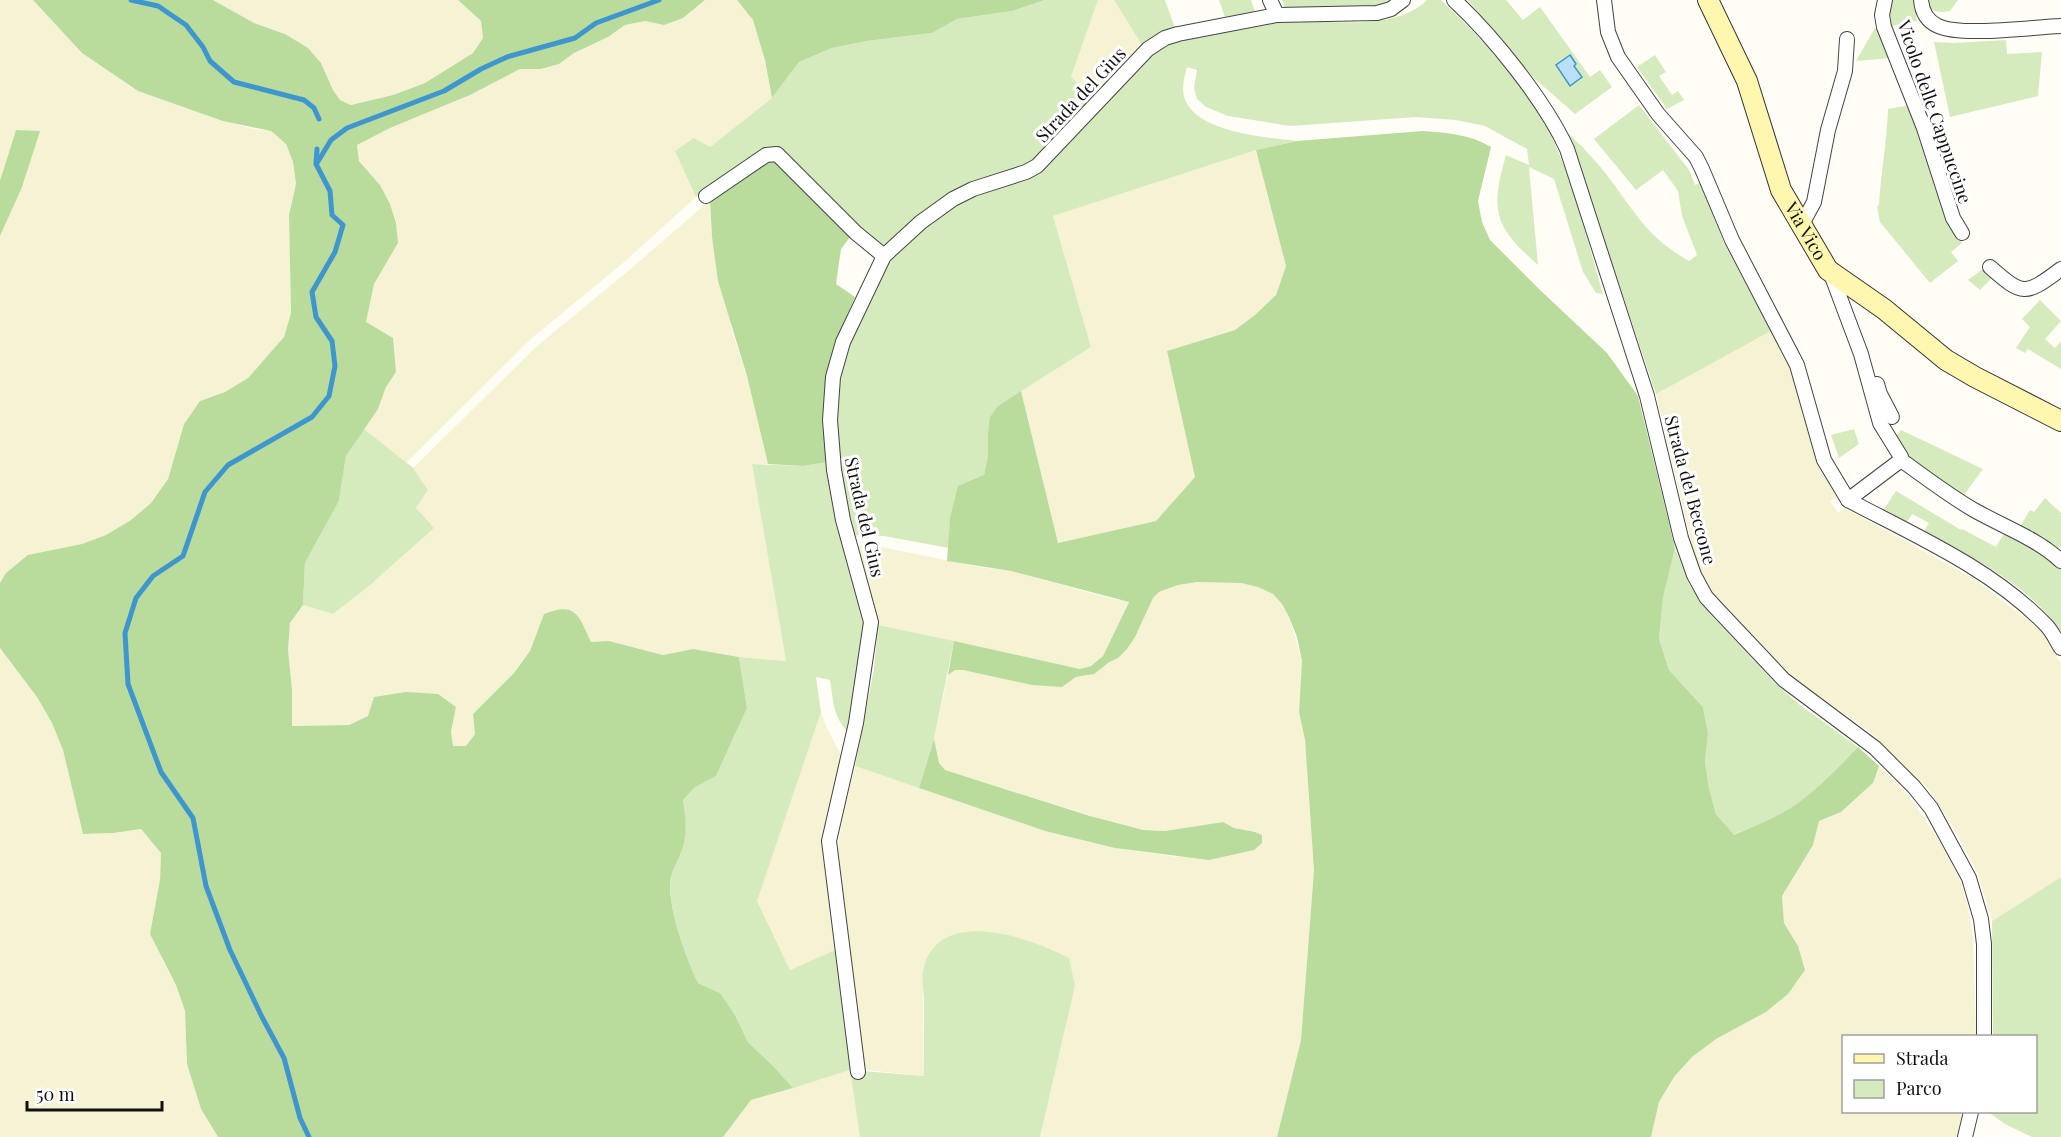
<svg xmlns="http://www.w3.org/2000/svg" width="2061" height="1137" viewBox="0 0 2061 1137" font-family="'Playfair Display',serif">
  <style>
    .farmland { fill: #f6f3d4 }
    .green { fill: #d5ebbd }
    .forest { fill: #b9dc9c }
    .water { fill: #b9e0f7; stroke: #3f96cf; stroke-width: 1.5 }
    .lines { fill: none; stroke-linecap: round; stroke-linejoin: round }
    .stream { stroke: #3f96cf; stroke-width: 5 }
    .street-casing { stroke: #444; stroke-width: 16 }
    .secondary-casing { stroke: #333; stroke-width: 22 }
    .street { stroke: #fff; stroke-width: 14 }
    .secondary { stroke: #fff6b0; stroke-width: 20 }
    .labels { text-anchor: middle; stroke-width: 6; stroke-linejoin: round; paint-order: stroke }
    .street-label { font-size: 18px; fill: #111; stroke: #fff }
  </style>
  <rect width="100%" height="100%" fill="#fffdf5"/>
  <g class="farmland">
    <path d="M0,0H33L82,53L138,91L248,128L271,131L286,144L293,162L296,184L289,215L291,313L284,337L248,378L225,392L200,401L184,424L168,479L151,503L131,520L106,535L82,544L0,583Z"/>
    <path d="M213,0H458L481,21L483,39L473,53L425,83L393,95L351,105L340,100L333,90L321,63L285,34L254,23Z"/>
    <path d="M705,0H737L753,20L765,60L772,98L710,147L676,151L696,197L623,263L532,338L406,463L364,429L378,409L386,387L396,372L366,322L374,284L398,243L380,185L359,160L357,145L390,128L470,95L520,69H541L559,64L574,53L608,37L625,25L645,21L664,25L683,18Z"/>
    <path d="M1098,0H1114L1142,45L1093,97L1071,77Z"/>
    <path d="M1256,150L1286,266L1276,295L1255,315L1235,330L1167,351L1195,477L1157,521L1058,543L1021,391L1091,347L1053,216Z"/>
    <path d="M710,200L712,237L733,334L747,376L768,464H752L786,661L739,657L693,649L663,655L609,641L590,642L583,624L544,614L530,651L514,673L473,714L475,734L466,746H452L451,732L456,707L368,716L349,725L291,726L292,689L288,650L290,623L303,605L333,614L369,586L434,528L416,508L428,490L413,468L537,346L633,267Z"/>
    <path d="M1771,331L1790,367L1817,464L1837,497L1830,501L1838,513L1845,508L1973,578L2041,630L2061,664V877L1992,921L1978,874L1952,825L1927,787L1871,733L1791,676L1714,595L1701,574L1693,549L1656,394Z"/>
    <path d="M856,545L877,546L979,567L1011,571L1113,599L1129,601L1103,656L1091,666L1081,669L878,625Z"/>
    <path d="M1197,582L1241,583L1258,587L1273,594L1282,604L1289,617L1302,661L1299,712L1305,740L1314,870L1301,1040L1277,1137H1040L1075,986L1053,950L1029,942L923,967L924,1076L865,1070L838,848L842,820L855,766L1045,831L1115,848L1177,857L1255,832L1234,828L1223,822L1165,831L1143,830L1124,826L945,770L939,763L936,752L934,739L948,675L955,670H963L1062,687L1076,677L1086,676L1118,658L1153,598L1159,592L1178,585Z"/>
    <path d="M0,648L37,697L52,723L63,750L83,834L113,833L141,829L161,853L160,880L162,959L176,985L185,1011L187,1064L201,1109L218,1137H0Z"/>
    <path d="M821,712L827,728L841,755L823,834L822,850L835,950L790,970L756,901Z"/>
    <path d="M1879,766L1898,784L1914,803L1942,845L1959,878L1968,907L1973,936L1976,1036H1844V1112H1963L1958,1137H1651L1659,1102L1674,1077L1692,1057L1716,1039L1766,1012L1798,946L1784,923L1782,896L1813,845L1819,821L1841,812L1873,783Z"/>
    <path d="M850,1070L860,1137H723L751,1100Z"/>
  </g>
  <g class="green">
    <path d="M1045,0H1098L1071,77L1093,97L1036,159L1024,166L951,192L922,214L884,248L859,227L780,149L761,151L753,155L696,197L675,151L694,138L710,147L772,98L799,62L832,48L867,41L932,33L957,19L1012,11Z"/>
    <path d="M1114,0H1165L1175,28L1158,34L1142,45Z"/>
    <path d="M1219,0H1251L1255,12L1225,17Z"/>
    <path d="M1282,0H1391L1377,7L1285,8Z"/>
    <path d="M1427,0H1441C1483,39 1529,90 1554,142C1576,190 1588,244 1603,294L1596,293L1583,272L1554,179L1529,167L1538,265C1494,226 1490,211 1506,155L1529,165L1527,149L1485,126L1456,120L1416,117L1290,126L1228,116L1206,107L1197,99L1194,88L1197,70L1187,67C1184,78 1181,89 1185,100C1199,133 1266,137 1297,141L1256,150L1053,216L1091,347L998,406L988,433V455L984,475L950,518L949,548L884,536L853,535L841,482L836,423L839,385L847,350L868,302L886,268L896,254L925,227L957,203L975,195L1037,174L1152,55C1168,41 1186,39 1207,35C1231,30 1255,24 1280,22C1325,18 1392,34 1427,0Z"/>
    <path d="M1467,0H1506L1523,20L1540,7L1590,77L1600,70L1612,87L1575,114L1527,72L1496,33Z"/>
    <path d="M1893,0H1913L1917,21L1891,26L1890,11Z"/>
    <path d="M1928,0H1958L1950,11C1939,13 1930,13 1928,0Z"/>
    <path d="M1875,28L1882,31L1892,58L1856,61Z"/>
    <path d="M2006,40L2007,54L2042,52L2038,96L1950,117L1934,42L1954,43Z"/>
    <path d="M1655,55L1666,72L1659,76L1672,95L1678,91L1684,100L1667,109L1637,67Z"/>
    <path d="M1639,105L1689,170L1695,185L1700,183L1724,243L1771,331L1656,394L1568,133C1584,148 1599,164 1612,182C1639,218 1649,238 1689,261L1697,255L1682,216L1678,191L1663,170L1636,190L1594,139Z"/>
    <path d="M1910,105L1948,221L1962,243L1951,252L1958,261L1930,283L1880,222L1877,206L1879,204C1881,172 1887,141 1888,109Z"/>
    <path d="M1983,269L1993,277L1980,290L1968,280Z"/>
    <path d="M2040,300L2061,321L2045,339L2055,348L2061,341V369L2028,349L2025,353L2016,348L2030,327L2022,319Z"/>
    <path d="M364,429L413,468L428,490L416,508L434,528L369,586L333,614L303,605L305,563L339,501L346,456Z"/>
    <path d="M1854,429L1859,444L1839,458L1831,435Z"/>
    <path d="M1901,430L1983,469L1963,496L1916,465L1894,438Z"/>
    <path d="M827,462L867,623L847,731C833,716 833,699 830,680L816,677L821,712L757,901L790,970L835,950L850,1070L924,1076C924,1050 924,1024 924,998C923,988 921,975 924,966C942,906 1031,938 1069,958L1075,986L1040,1137H860L850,1070L793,1088L774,1067L748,1042L735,1015L720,993L698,983C685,954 669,913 670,881C671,872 677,863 680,855C687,836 686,820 683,800L694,788L716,776L747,708L739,657L786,661L752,464L803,466Z"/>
    <path d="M1896,491L1961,530L1962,529L1996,547L2005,532L2036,548L2061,566V632C2031,586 1971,557 1924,531L1929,523L1912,514L1907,522L1884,509Z"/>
    <path d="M2045,498L2061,513V546L2056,551L2018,530L2030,510L2034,512Z"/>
    <path d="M1675,548L1689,584L1711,615L1778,686L1800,705L1858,747C1835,771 1810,798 1780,814C1765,822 1749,828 1733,835L1716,814L1709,788L1705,762L1708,733L1703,707L1669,670L1659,639L1663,598Z"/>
    <path d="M878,625L954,641L934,739L919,788L855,766L874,669Z"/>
    <path d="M2061,877V1137H2032L2005,1124L1988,1112H2036V1036H1993L1992,921Z"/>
  </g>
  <g class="forest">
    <path d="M33,0H213L254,23L285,34L308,48L321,63L333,90L340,100L351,105L393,95L425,83L473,53L483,38L481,21L458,0H705L683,18L664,25L645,21L625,25L608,37L574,53L559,64L541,69H520L470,95L390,128L357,145L359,161L380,185L390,204L396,223L398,243L374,284L366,322L393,338L396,372L386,387L378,409L346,456L339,501L305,563L303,605L290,623L288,650L292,689V726L349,725L368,716L374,697L406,692L438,694L456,707L451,732L453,746H466L475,734L473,714L514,673L530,651L544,614C576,601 579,616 591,642L609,641L663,655L693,649L739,657L747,708L716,776L694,788L683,800C686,820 688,836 680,855C677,863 671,872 670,881C669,913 685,954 698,983L720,993L735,1015L748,1042L774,1067L793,1088L751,1100L723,1137H218L201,1109L187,1064L185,1011L176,985L150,934L160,880L161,853L141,829L113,833L83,834L63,750L52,723L37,697L0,648V583L6,573L28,555L82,544L106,535L131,520L151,503L168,479L184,424L200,401L225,392L248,378L284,337L291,313L289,215L296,184L293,162L286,144L271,131L223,121L138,91L82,53Z"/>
    <path d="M737,0H1045L1012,11L957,19L932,33L867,41L832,48L799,62L772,98L765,60L753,20Z"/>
    <path d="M16,130L40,131L22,187L0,236V181Z"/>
    <path d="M1423,131C1447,133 1470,134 1491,147L1478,201L1482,222L1490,240L1540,290L1607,353L1638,396L1675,548L1663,598L1659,639L1669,670L1703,707L1708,733L1705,762L1709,788L1716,814L1734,835C1749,828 1765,822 1780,814C1810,798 1835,771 1858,747L1879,766L1873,783L1841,812L1819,821L1813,845L1782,896L1784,923L1798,946L1805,970L1788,994L1766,1012L1716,1039L1692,1057L1674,1077L1659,1102L1651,1137H1277L1301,1040L1314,870L1305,740L1299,712L1302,661L1297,637L1289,617L1282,604L1273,594L1258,587L1241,583L1197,582L1178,585L1159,592L1153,598L1135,637L1127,649L1118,658L1108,663L1094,674L1076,677L1062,687L1032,685L963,670H955L948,675L954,641L1080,669L1091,666L1103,656L1129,602L1011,571L947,561L950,518L958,486L984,475L988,455V433L990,417L998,406L1021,391L1058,543L1156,521L1195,477L1167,351L1235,330L1255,315L1276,295L1286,266L1256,150L1297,141Z"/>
    <path d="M773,159L851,236L841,249L836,284L855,297C827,358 819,394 827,462L803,466L768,464L747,376L718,281L712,237L710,200L767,161Z"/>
    <path d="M934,739L939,763L945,770L1090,816L1143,830L1165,831L1223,822L1234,828L1255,832L1262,835V843L1254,850L1209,860L1115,848L1045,831L919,788Z"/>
  </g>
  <path class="water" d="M1570,55L1576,64L1574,66L1582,77L1570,86L1556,65Z"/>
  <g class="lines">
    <g class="stream">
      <path d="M131,0L158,6L186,25L203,47L210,61L234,82L304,100L314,108L319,119"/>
      <path d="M317,163L331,140L347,128L444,91L481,69L507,57L575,38L596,23L659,0"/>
      <path d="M309,1137L300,1118L284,1058L262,1017L230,950L206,886L193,818L161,772L128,684L125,633L136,598L153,576L183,556L205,492L228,465L312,417L329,396L335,366L332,341L316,317L312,292L335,252L343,225L332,215L330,191L316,164L317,149"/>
    </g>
    <defs>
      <g id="street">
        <path d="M1270,0L1277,15"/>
        <path d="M1454,0C1493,36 1545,101 1567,149L1647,396L1681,538L1694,575L1706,597L1717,609L1784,680L1875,748L1914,787L1931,808L1969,878L1981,919L1984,944V1036"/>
        <path d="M1604,0L1608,32L1618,57L1658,114L1696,157L1702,169L1732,240L1797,365L1824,460L1848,500C1916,536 1992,569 2046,625C2052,631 2056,640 2061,648"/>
        <path d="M1885,0L1882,15L1884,27L1924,128L1953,218L1962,233"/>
        <path d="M1921,0C1922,12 1927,21 1938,26C1962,37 2032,27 2061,26"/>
        <path d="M706,196L766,155L777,154L856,233L884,256"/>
        <path d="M1801,226L1814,202L1828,130L1845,71L1847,39"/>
        <path d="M1990,267C2023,296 2025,296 2061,269"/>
        <path d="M1831,274L1861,354L1880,423L1901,457V460L1848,500"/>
        <path d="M1877,384L1880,394L1892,417"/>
        <path d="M1901,460C1925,477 1948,495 1974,510C2002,526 2036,538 2061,561"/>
        <path d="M858,1072L829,841L856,723L871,622L843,520L834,470L830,420L833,377L843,342L884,256L921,222L953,199L973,189L1026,172L1037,166L1148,49L1165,38L1178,34L1277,15L1377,13L1391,9L1403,0"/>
        <path d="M1965,1137L1971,1112"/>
      </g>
      <g id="secondary">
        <path id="s1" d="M1708,0L1747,81L1781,190L1828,270L1884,309L1946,360L1975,377L2061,421"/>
      </g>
    </defs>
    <use href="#street" class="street-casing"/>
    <use href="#secondary" class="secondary-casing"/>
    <use href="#street" class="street"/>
    <use href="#secondary" class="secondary"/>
  </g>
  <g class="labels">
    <g class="street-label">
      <text transform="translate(1081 95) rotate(-47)" y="6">Strada del Gius</text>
      <text transform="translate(1934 112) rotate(71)" y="6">Vicolo delle Cappuccine</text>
      <text dy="6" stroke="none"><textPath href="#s1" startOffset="252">Via Vico</textPath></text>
      <text transform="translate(1690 490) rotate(75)" y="6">Strada del Beccone</text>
      <text transform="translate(864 517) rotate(77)" y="6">Strada del Gius</text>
    </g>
  </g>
  <rect x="1842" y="1035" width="195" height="78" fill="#ffffff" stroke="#a0a0a0" stroke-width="1.5"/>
  <rect x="1854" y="1054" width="30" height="9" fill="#fff6b0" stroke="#a0a0a0" stroke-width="1.5"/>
  <text x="1896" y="1065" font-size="18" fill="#111111">Strada</text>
  <rect x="1854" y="1080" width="30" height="18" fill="#d5ebbd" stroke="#a0a0a0" stroke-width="1.5"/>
  <text x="1896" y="1095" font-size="18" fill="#111111">Parco</text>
  <path d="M27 1101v9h135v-9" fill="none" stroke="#111111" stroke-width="3"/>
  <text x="36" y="1101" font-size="18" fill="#111111" stroke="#ffffff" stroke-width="4.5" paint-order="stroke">50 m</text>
</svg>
